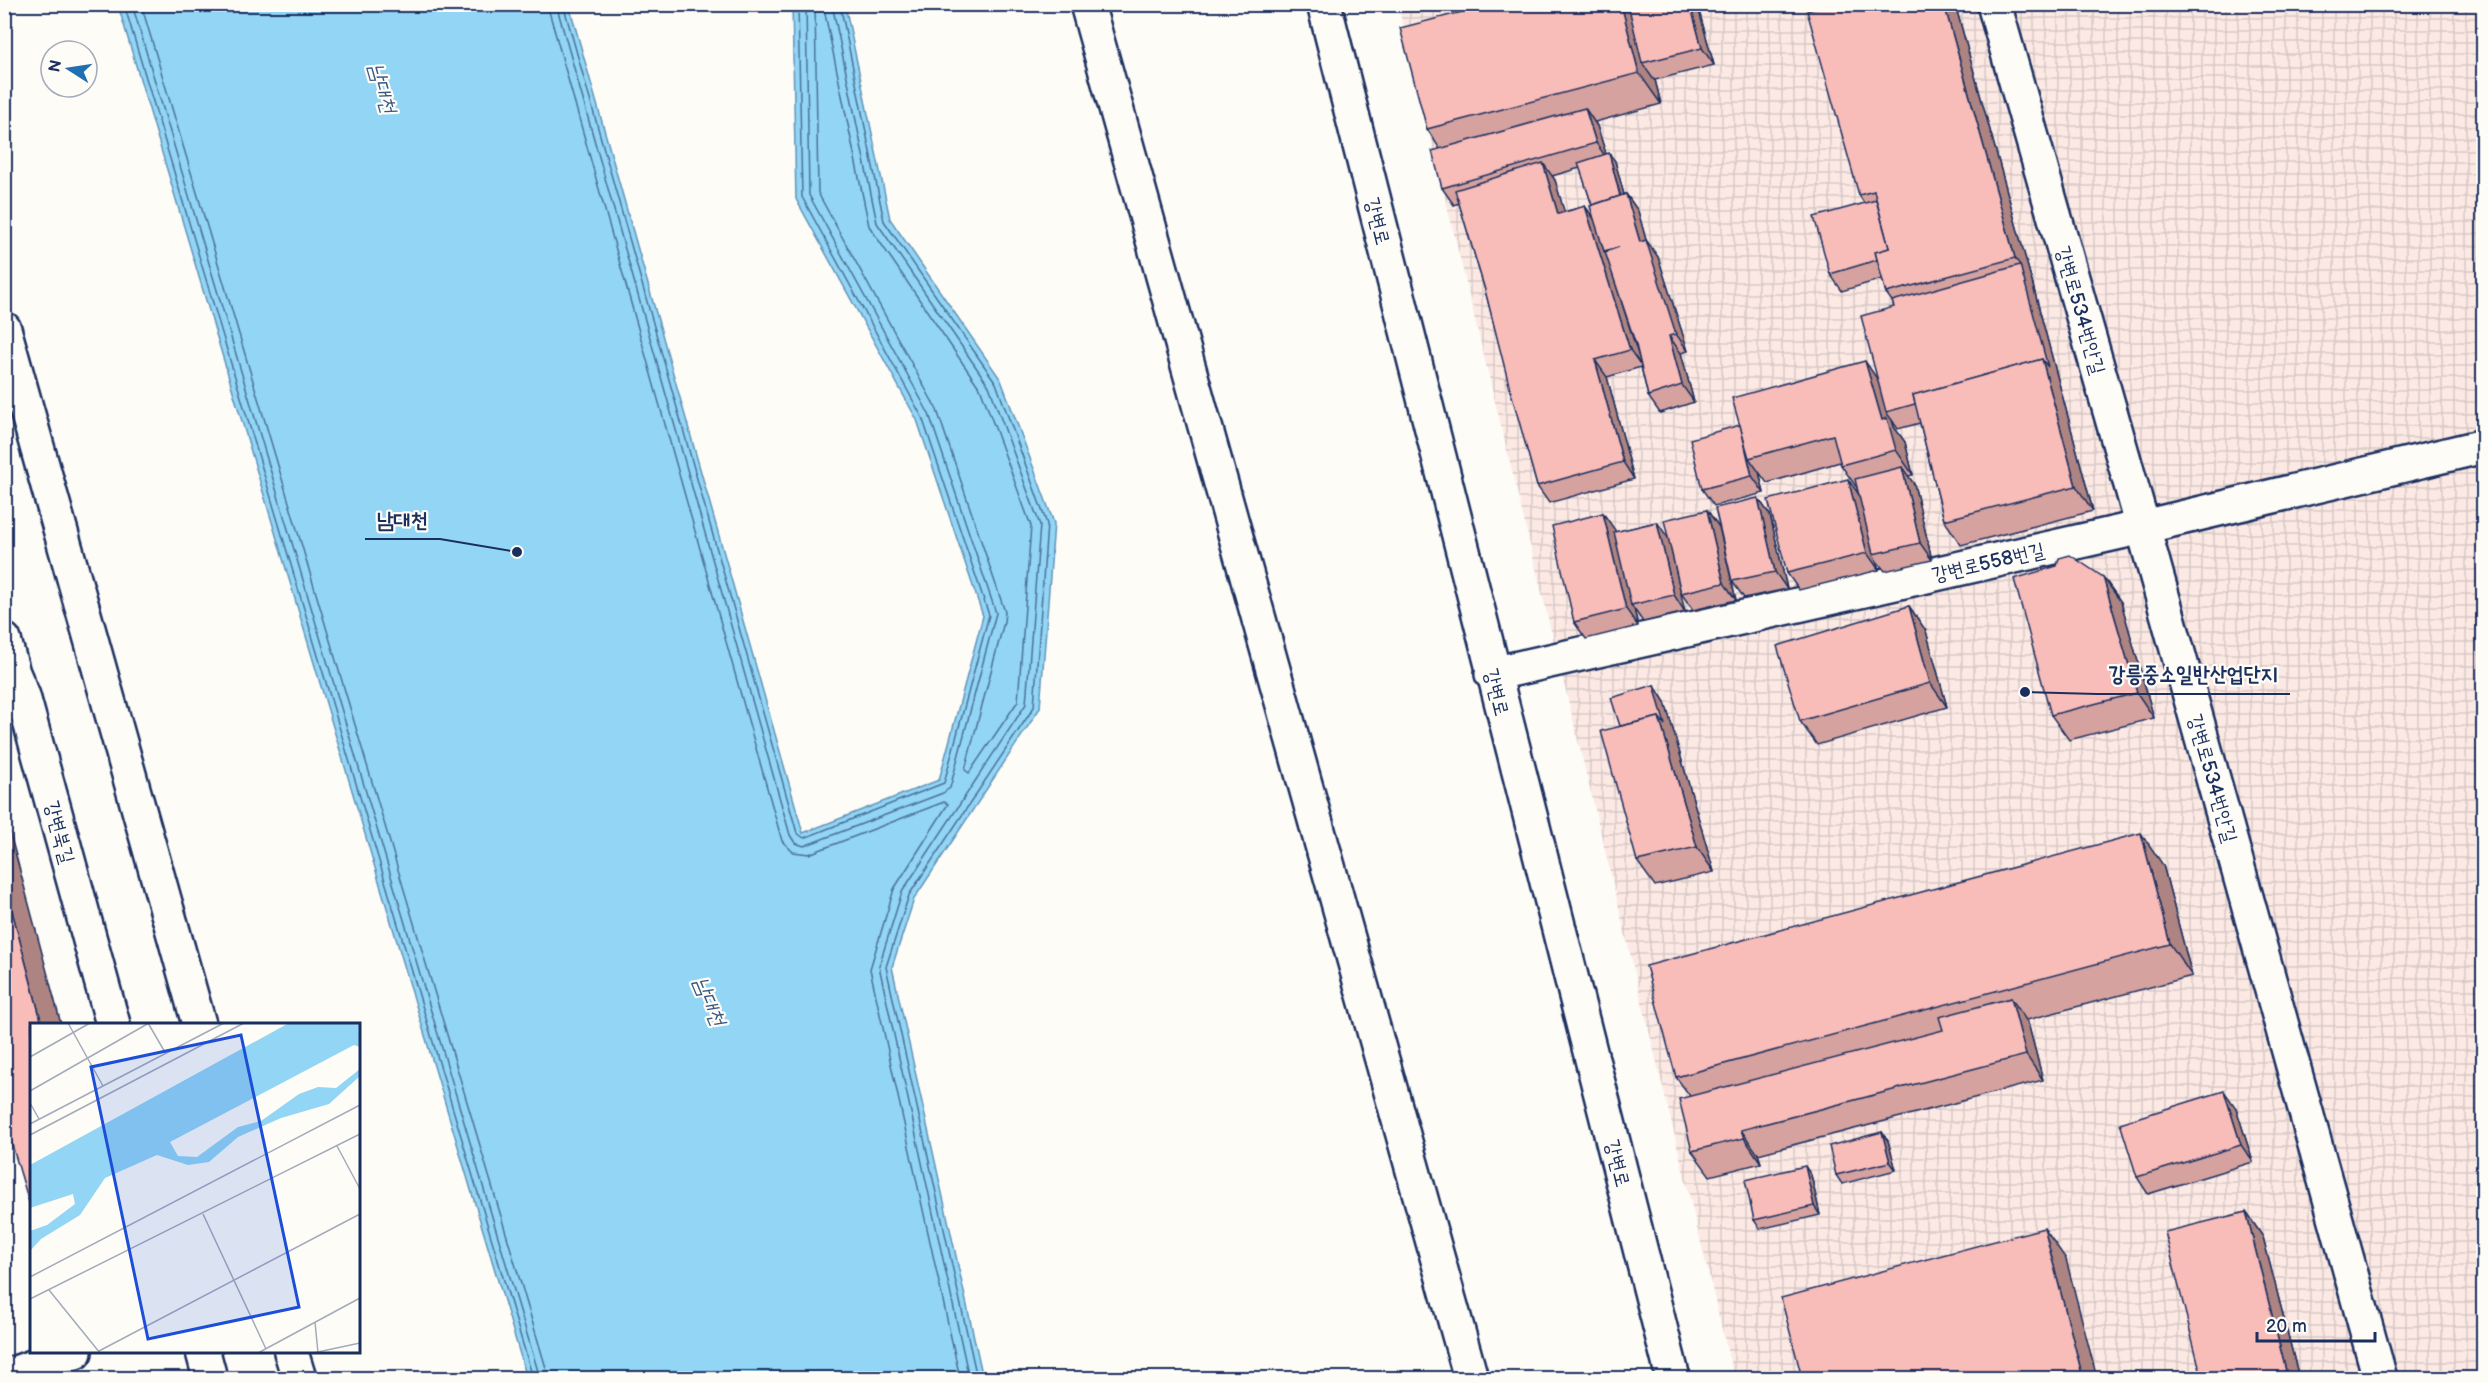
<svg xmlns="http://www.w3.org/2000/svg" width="2488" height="1383" viewBox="0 0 2488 1383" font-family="'Balsamiq Sans','Poor Story',sans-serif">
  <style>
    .industrial { fill: url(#industrial-grid) }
    .water { fill: #92d5f4; stroke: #6293b8; stroke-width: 1.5 }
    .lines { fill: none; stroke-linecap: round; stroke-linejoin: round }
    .shore { stroke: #4b719a; stroke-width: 1.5 }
    .street-casing { stroke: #1b2f5e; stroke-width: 38 }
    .secondary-casing { stroke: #1b2f5e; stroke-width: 38 }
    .street { stroke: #fdfcf7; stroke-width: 33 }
    .secondary { stroke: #fdfcf7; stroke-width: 33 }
    .wall { fill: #d5a29f; stroke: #1b2f5e; stroke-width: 1.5; fill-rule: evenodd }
    .shaded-wall { fill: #ae8482; stroke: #1b2f5e; stroke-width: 1.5 }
    .building { fill: #f8bcb9; stroke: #1b2f5e; stroke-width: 1.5 }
    .labels { text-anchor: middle; stroke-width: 4.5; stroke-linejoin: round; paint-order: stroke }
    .street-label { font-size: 20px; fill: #1b2f5e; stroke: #fdfcf7 }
    .water-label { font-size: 21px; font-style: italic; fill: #395884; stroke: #fdfcf7 }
    .inset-road { fill: none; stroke: #a3aaba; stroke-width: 1.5 }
    .view { fill: #1d4ed8; fill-opacity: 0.15; stroke: #1d4ed8; stroke-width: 3 }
    .inset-edge { fill: none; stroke: #1b2f5e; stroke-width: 3 }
    .leader { fill: none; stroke: #1b2f5e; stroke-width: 2 }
    .callout-dot { fill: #1b2f5e; stroke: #fdfcf7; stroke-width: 2 }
    .callout-label { font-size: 21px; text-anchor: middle; font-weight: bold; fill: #1b2f5e; stroke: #fdfcf7; stroke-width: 4.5; stroke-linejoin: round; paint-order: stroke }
  </style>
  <defs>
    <pattern id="industrial-grid" width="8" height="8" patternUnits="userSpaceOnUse" patternTransform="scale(1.5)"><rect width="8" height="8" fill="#fce9e4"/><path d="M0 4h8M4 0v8" fill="none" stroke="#d7c8c6"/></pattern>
  </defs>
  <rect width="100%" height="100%" fill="#fdfcf7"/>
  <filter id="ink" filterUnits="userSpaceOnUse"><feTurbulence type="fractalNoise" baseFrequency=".0167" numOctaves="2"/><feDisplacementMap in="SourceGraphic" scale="12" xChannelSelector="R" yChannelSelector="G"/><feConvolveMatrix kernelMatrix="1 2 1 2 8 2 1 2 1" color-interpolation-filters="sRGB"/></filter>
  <g filter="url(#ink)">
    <path class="industrial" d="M1398,5H2483V1378H1734Z"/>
    <path class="water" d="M118,5H569L803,833L939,780L983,616L917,420L796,199L792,5H845L890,219L1001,380L1054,523L1040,708L914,899L892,967L983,1378H527Z"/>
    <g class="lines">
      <g class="shore">
        <path d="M124,4L533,1378"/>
        <path d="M132,4L540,1378"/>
        <path d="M141,4L549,1378"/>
        <path d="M547,4L782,841L793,852L809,854L944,802L948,804L894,889L870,969L960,1378"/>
        <path d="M556,4L790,835L795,843L804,846L943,793L950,788L996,613L929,414L809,195L806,4"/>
        <path d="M563,4L797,833L804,838L944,783L989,615L922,417L802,197L798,4"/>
        <path d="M815,4L818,193L937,410L1005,612L1004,622L965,770L969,773L1018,701L1031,526L981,390L869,226L823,4"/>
        <path d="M832,4L877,223L989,386L1040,525L1026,704L902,892L879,966L969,1378"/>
        <path d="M840,4L884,221L996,383L1047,524L1034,707L909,895L886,967L977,1378"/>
      </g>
      <defs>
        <g id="street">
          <path d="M1087,4L1471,1378"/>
          <path d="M1994,4L2143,527L2380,1378"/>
          <path d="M4,640L13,673L23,696L113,1024"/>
          <path d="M1492,674L2143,527L2484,446"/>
          <path d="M203,1352L210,1378"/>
          <path d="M4,1377L75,1352"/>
        </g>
        <g id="secondary">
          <path d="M1324,4L1673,1378"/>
          <path d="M4,329L199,1024"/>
          <path d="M291,1352L299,1378"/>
        </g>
      </defs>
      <use href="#street" class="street-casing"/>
      <use href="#secondary" class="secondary-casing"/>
      <use href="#street" class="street"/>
      <use href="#secondary" class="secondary"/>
    </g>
    <g class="wall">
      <path d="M1493,4H1697L1714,65L1655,80L1661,104L1595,122L1597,126L1606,154L1615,161L1624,195L1626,194L1638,211L1646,240L1658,257L1688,351L1681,353L1694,402L1660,413L1648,396L1641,367L1607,377L1634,479L1549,503L1537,486L1485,290L1459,203L1454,205L1442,188L1440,149L1427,129ZM1580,168L1592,205L1593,218L1585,206L1564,212L1555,180L1552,176ZM1623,306L1636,345L1638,353Z"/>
      <path d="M1831,4H1955L2032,282L2093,511L1961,545L1944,520L1920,423L1898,429L1892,420L1894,427L1905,442L1913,475L1908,476L1914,484L1932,560L1885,571L1876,560L1879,570L1799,590L1787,573L1858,493L1857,488L1841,465L1840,462L1767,483L1759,472L1764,493L1714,506L1702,489L1740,425L1878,379L1894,307L1892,301L1886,293L1882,279L1842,291L1830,274L1864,203L1859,195Z"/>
      <path d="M1758,498L1770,515L1787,589L1744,598L1732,581Z"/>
      <path d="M1707,510L1719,527L1736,600L1693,610L1681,593Z"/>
      <path d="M1603,513L1615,532L1657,522L1685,612L1643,622L1634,609L1638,626L1586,639L1574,622Z"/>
      <path d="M2103,577L2121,602L2154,718L2069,740L2051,715Z"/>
      <path d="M1909,606L1926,631L1947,707L1817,745L1800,721Z"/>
      <path d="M1654,685L1665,702L1714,872L1655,886L1637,861L1620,726Z"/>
      <path d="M2163,865L2192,976L2027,1020L2028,1023L2043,1080L1758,1154L1761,1163L1710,1176L1692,1151L1690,1096L1676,1077Z"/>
      <path d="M2236,1108L2253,1162L2148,1194L2137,1177Z"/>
      <path d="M1882,1132L1888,1141L1896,1170L1842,1184L1836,1175Z"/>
      <path d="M1811,1175L1820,1215L1760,1229L1754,1220Z"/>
      <path d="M2246,1212L2263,1237L2299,1378H2202Z"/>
    </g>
    <g class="shaded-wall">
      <path d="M1621,4H1636L1642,63L1654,80H1655L1661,104L1639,73Z"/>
      <path d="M1690,4H1697L1714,65L1702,48Z"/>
      <path d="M1944,4H1955L2032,282L2093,511L2076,486L2042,359L2020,265L2015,258Z"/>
      <path d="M1585,108L1597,126L1608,160L1596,143Z"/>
      <path d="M1609,153L1615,161L1629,214L1623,205Z"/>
      <path d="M1543,163L1555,180L1570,231L1558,214Z"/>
      <path d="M1626,194L1638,211L1646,240L1658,257L1688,351L1676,334L1640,242Z"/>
      <path d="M1585,206L1597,223L1604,251L1607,256L1642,367L1630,350Z"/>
      <path d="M1669,336L1681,353L1694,402L1682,385Z"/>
      <path d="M1595,360L1607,377L1634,479L1623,462Z"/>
      <path d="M1865,361L1882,386L1886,412L1892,420L1894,427L1905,442L1913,475L1896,450L1882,420Z"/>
      <path d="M1740,425L1749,458L1759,472L1764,493L1752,476Z"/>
      <path d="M1902,467L1914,484L1932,560L1920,543Z"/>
      <path d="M1848,479L1860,496L1873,554L1876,560L1879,570L1867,553Z"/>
      <path d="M1758,498L1770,515L1787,589L1775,572Z"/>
      <path d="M1707,510L1719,527L1736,600L1724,583Z"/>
      <path d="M1603,513L1615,530L1633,604L1631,605L1634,609L1638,626L1626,609Z"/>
      <path d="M1657,522L1669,539L1685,612L1674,595Z"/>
      <path d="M2103,577L2121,602L2154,718L2137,693Z"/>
      <path d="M1909,606L1926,631L1947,707L1930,683Z"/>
      <path d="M1654,685L1665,702L1714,872L1697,847L1659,717Z"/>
      <path d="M4,811L61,1024H42L4,881Z"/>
      <path d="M2141,833L2163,865L2192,976L2170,944Z"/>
      <path d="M2011,998L2028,1023L2043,1080L2026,1055Z"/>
      <path d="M2224,1091L2236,1108L2253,1162L2241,1145Z"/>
      <path d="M1741,1130L1758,1154L1761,1163L1744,1138Z"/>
      <path d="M1882,1132L1888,1141L1896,1170L1890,1162Z"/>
      <path d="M1805,1166L1811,1175L1820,1215L1814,1206Z"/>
      <path d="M2246,1212L2263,1237L2299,1378H2291L2286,1371Z"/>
      <path d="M2044,1228L2066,1259L2097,1378H2083Z"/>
    </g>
    <g class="building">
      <path d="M1493,4H1621L1639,73L1427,129L1400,28Z"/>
      <path d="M1628,4H1690L1702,48L1642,63Z"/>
      <path d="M1831,4H1944L2015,258L1886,293L1875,252L1889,248L1874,191L1859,195L1807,11Z"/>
      <path d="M1585,108L1596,143L1442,188L1432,151Z"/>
      <path d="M1609,153L1620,196L1592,205L1578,163Z"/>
      <path d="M1543,163L1558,214L1585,206L1630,350L1595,360L1623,462L1537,486L1509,385L1485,290L1455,190Z"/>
      <path d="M1626,194L1640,242L1646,240L1676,334L1669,336L1682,385L1648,396L1636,345L1605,252L1619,247L1604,251L1590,206Z"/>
      <path d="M1876,200L1889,248L1875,252L1877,260L1830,274L1814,217Z"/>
      <path d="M2020,265L2048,367L2042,359L1913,395L1915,404L1886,412L1861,316L1894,307L1892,301Z"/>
      <path d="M2042,359L2076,486L1944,520L1913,395Z"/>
      <path d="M1865,361L1882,420L1887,418L1896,450L1841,465L1833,435L1749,458L1732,398Z"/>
      <path d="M1740,425L1752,476L1702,489L1690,439Z"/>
      <path d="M1902,467L1920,543L1873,554L1855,479Z"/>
      <path d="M1848,479L1867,553L1787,573L1768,500Z"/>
      <path d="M1758,498L1775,572L1732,581L1715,508Z"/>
      <path d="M1707,510L1724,583L1681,593L1664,520Z"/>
      <path d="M1603,513L1626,609L1574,622L1552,526Z"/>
      <path d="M1657,522L1674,595L1631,605L1614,532Z"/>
      <path d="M2070,555L2103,577L2137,693L2051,715L2014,579L2057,566L2059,558Z"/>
      <path d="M1909,606L1930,683L1800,721L1777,646Z"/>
      <path d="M1654,685L1665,725L1659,717L1620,726L1611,698Z"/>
      <path d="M1659,717L1697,847L1637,861L1601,731Z"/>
      <path d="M2141,833L2170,944L1676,1077L1646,966Z"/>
      <path d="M4,881L42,1024H32V1212L4,1118Z"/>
      <path d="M2011,998L2026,1055L1741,1130L1744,1138L1692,1151L1679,1099L1943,1030L1939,1017Z"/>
      <path d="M2224,1091L2241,1145L2137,1177L2120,1123Z"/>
      <path d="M1882,1132L1890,1162L1836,1175L1829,1146Z"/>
      <path d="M1805,1166L1814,1206L1754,1220L1745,1180Z"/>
      <path d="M2246,1212L2286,1371L2255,1378H2202L2165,1232Z"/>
      <path d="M2044,1228L2083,1378H1802L1781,1298Z"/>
    </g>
  </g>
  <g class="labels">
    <g class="street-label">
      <text transform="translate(1378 221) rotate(76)" y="7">강변로</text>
      <text transform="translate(2081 310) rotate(74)" y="7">강변로534번안길</text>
      <text transform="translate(1988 562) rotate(-13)" y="7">강변로558번길</text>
      <text transform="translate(1497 692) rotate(76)" y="7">강변로</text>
      <text transform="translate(2213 778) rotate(74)" y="7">강변로534번안길</text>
      <text transform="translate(60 832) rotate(75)" y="7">강변북길</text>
      <text transform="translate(1618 1163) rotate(76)" y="7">강변로</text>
    </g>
    <g class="water-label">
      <text transform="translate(383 88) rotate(74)" y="7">남대천</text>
      <text transform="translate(710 1001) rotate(67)" y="7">남대천</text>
    </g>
  </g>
  <g transform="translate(30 1023)">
    <rect width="330" height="330" fill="#fdfcf7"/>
    <path d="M259,0H330V24L324,22L140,119L148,133L167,134L208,104L231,98L269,71L288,64L306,65L330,46V53L299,81L251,95L208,114L179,139L158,142L127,132L75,155L50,192L11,216L0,228V208L17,202L45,181L43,171L0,185V142Z" fill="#92d5f4"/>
    <path class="inset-road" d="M38,0L73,63M118,0L136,31M0,34L60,0M0,68L119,0M0,80L9,96M0,101L194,0M0,112L214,0M307,123L330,166M173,191L236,326M0,254L330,82M19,267L70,330M0,276L330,111M285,299L288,330M69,328L330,191M228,330L330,275M283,330L330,320"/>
    <path class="view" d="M211,12L269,284L118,316L61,44Z"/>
    <rect width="330" height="330" class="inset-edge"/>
  </g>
  <path class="leader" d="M517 552L440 539H365M2025 692L2097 694H2290"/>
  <g class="callout-dot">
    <circle cx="517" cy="552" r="6"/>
    <circle cx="2025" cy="692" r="6"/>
  </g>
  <g class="callout-label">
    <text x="402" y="527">남대천</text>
    <text x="2193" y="681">강릉중소일반산업단지</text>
  </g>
  <rect width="2488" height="1383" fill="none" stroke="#fdfcf7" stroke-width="24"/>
  <rect x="12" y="12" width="2464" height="1359" fill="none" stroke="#1b2f5e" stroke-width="2" filter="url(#ink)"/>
  <g transform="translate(69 69) rotate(282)"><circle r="28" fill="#fdfcf7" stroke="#a3aaba" stroke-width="1.5"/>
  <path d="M0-4.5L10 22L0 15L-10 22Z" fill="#1f6fb2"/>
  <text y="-9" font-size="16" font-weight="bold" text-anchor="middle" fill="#1b2f5e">N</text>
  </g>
  <path d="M2257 1332v9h118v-9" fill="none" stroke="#1b2f5e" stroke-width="3"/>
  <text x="2266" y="1332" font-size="18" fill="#1b2f5e" stroke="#fdfcf7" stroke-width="4.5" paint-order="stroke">20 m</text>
</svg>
